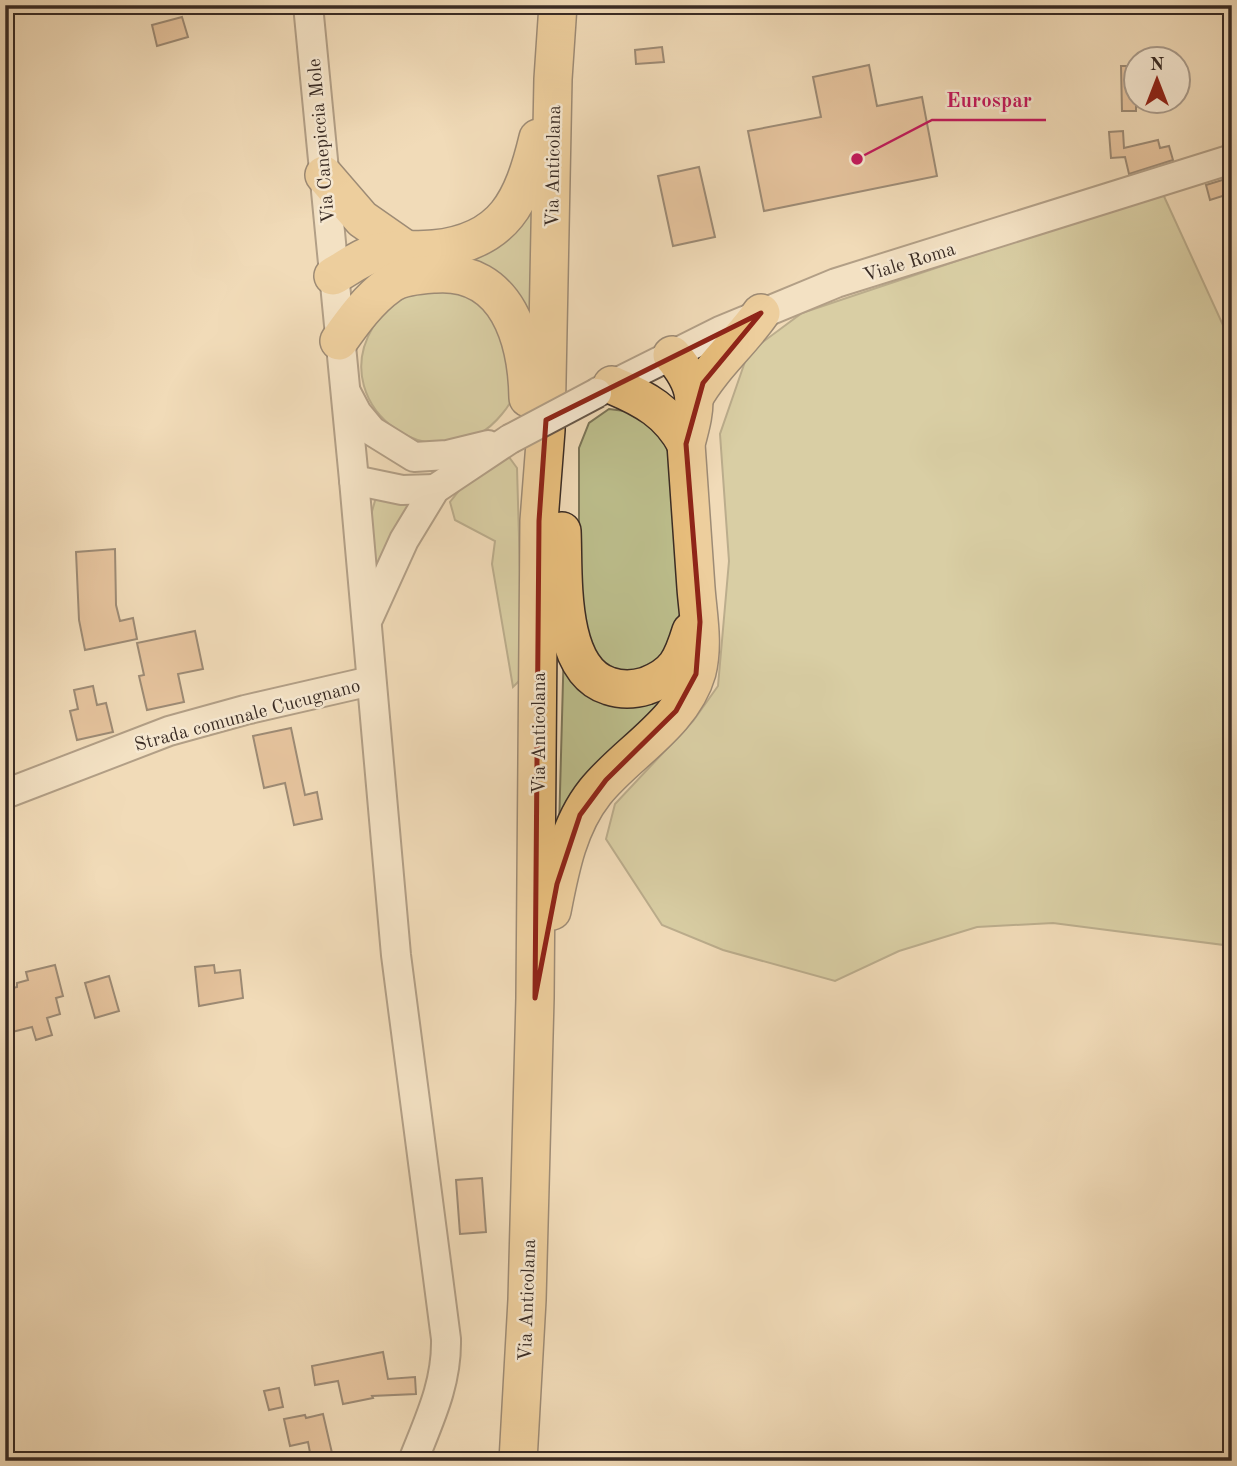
<svg xmlns="http://www.w3.org/2000/svg" width="1237" height="1466" viewBox="0 0 1237 1466" font-family="'Old Standard TT',serif">
  <style>
    .green { fill: #bdbf8d; stroke: #7b7558; stroke-width: 2 }
    .building { fill: #daa87f; stroke: #392b24; stroke-width: 2 }
    .lines { fill: none; stroke-linecap: round; stroke-linejoin: round }
    .minor-casing { stroke: #675749; stroke-width: 32 }
    .major-casing { stroke: #392b24; stroke-width: 40 }
    .minor { stroke: #f6e8d1; stroke-width: 28 }
    .major { stroke: #e8be7c; stroke-width: 37 }
    .minor-bridge-casing { stroke: #675749; stroke-width: 32; stroke-linecap: butt }
    .minor-bridge { stroke: #f6e8d1; stroke-width: 28 }
    .marked { fill: none; stroke: #8f2418; stroke-width: 5; stroke-linejoin: round }
    .labels { text-anchor: middle; stroke-width: 5; stroke-linejoin: round; paint-order: stroke }
    .street-label { font-size: 19px; fill: #392b24; stroke: #f6e8d1 }
    .leader { fill: none; stroke: #c2185b; stroke-width: 2.5 }
    .callout-dot { fill: #c2185b; stroke: #f6e8d1; stroke-width: 2.5 }
    .callout-label { font-size: 21px; text-anchor: middle; font-weight: bold; fill: #c2185b; stroke: #f6e8d1; stroke-width: 5; stroke-linejoin: round; paint-order: stroke }
  </style>
  <rect width="100%" height="100%" fill="#f1dbb8"/>
  <filter id="stains"><feTurbulence type="fractalNoise" baseFrequency=".00286" numOctaves="4"/><feColorMatrix values="0 0 0 0 .2 0 0 0 0 .09 0 0 0 0 .02 0 0 0 .5 -.17"/></filter>
  <radialGradient id="worn" r=".72"><stop offset=".6" stop-color="#630" stop-opacity="0"/><stop offset="1" stop-color="#630" stop-opacity=".3"/></radialGradient>
  <g class="green">
    <path d="M537,181L535,340L519,306L373,273L441,255Z"/>
    <path d="M1162,192L1228,336L1232,377V493L1226,555L1232,568V946L1053,923L977,927L899,951L835,981L723,950L662,925L606,839L615,804L693,721L718,686L729,561L720,434L748,353L802,313Z"/>
    <path d="M449,288L495,309C500,323 518,369 518,381C518,391 509,406 502,414C441,489 324,409 373,327C391,297 416,290 449,288Z"/>
    <path d="M609,409L648,414L671,430L683,607L666,652L645,671L617,673L591,660L579,635V448L589,423Z"/>
    <path d="M509,457L517,468L523,677L513,687L492,564L495,541L455,520L450,502L470,477Z"/>
    <path d="M378,490L419,501L375,580L371,515Z"/>
    <path d="M564,644L570,662L677,682L559,829Z"/>
  </g>
  <g class="building">
    <path d="M182,17L188,37L157,46L152,25Z"/>
    <path d="M662,47L664,62L636,64L635,50Z"/>
    <path d="M869,65L877,106L922,97L937,176L764,211L748,131L821,117L813,77Z"/>
    <path d="M1121,66H1136V111H1122Z"/>
    <path d="M1123,131L1124,148L1158,140L1160,148L1169,146L1173,160L1129,174L1125,157L1111,158L1109,132Z"/>
    <path d="M699,167L715,237L673,246L658,176Z"/>
    <path d="M1232,177V193L1210,200L1206,185Z"/>
    <path d="M115,549L116,605L120,621L133,618L137,639L85,650L79,620L76,552Z"/>
    <path d="M195,631L203,669L178,674L184,702L147,710L139,676L144,675L137,643Z"/>
    <path d="M93,686L97,705L106,703L113,732L77,740L70,711L78,709L74,690Z"/>
    <path d="M291,728L305,795L317,792L322,819L294,825L285,783L264,788L253,736Z"/>
    <path d="M55,965L63,996L56,998L60,1014L47,1018L52,1035L36,1040L32,1027L8,1033L5,1023V990L17,987V983L28,980L26,972Z"/>
    <path d="M214,965L215,973L240,970L243,998L199,1006L195,967Z"/>
    <path d="M109,976L119,1011L95,1018L85,983Z"/>
    <path d="M482,1178L486,1232L460,1234L456,1180Z"/>
    <path d="M383,1352L388,1379L415,1377L416,1394L372,1396L373,1398L343,1404L338,1381L315,1385L312,1366Z"/>
    <path d="M279,1388L283,1407L269,1410L264,1391Z"/>
    <path d="M323,1414L332,1453L311,1458L308,1442L290,1446L284,1419L305,1415L306,1418Z"/>
  </g>
  <g class="lines">
    <defs>
      <g id="minor">
        <path d="M308,5L354,480L396,955L446,1339C447,1384 429,1420 413,1461"/>
        <path d="M598,392L720,331L836,283L1232,159"/>
        <path d="M347,394L357,413L372,431L414,457L447,455L488,445"/>
        <path d="M354,480L402,490L435,489"/>
        <path d="M369,617L404,540L435,489L510,439"/>
        <path d="M5,794L169,731L245,710L371,681"/>
      </g>
      <g id="major">
        <path d="M324,175L362,219L405,249"/>
        <path d="M333,276C347,268 360,258 375,253C395,248 415,251 434,249C505,242 523,200 538,138"/>
        <path d="M339,341C353,321 369,299 389,285C401,276 421,275 435,274C508,268 527,341 528,398"/>
        <path d="M612,385C645,399 669,412 686,444"/>
        <path d="M694,398C712,366 740,343 761,313"/>
        <path d="M562,531C564,574 557,670 609,686C621,690 633,690 646,686C676,675 682,660 691,631"/>
        <path d="M552,911C560,870 568,826 595,792C626,753 682,724 697,672C704,644 698,615 696,588C693,540 689,492 686,444C697,403 700,388 672,355"/>
        <path d="M518,1461L527,1300L535,998L539,521L546,430L553,79L558,5"/>
      </g>
    </defs>
    <use href="#minor" class="minor-casing"/>
    <use href="#major" class="major-casing"/>
    <use href="#minor" class="minor"/>
    <use href="#major" class="major"/>
    <defs>
      <path id="minor-bridge" d="M510,439L597,393"/>
    </defs>
    <use href="#minor-bridge" class="minor-bridge-casing"/>
    <use href="#minor-bridge" class="minor-bridge"/>
  </g>
  <path d="M0 0H1237V1466H0ZM761,313L703,383L686,444L700,622L696,674L676,711L606,780L580,815L557,884L535,998L539,521L546,420Z" fill="#f1dbb8" fill-opacity=".55" fill-rule="evenodd"/>
  <path class="marked" d="M761,313L703,383L686,444L700,622L696,674L676,711L606,780L580,815L557,884L535,998L539,521L546,420Z"/>
  <g class="labels">
    <g class="street-label">
      <text transform="translate(320 141) rotate(-95)" y="7">Via Canepiccia Mole</text>
      <text transform="translate(552 166) rotate(-89)" y="7">Via Anticolana</text>
      <text transform="translate(909 261) rotate(-17)" y="7">Viale Roma</text>
      <text transform="translate(247 714) rotate(-15)" y="7">Strada comunale Cucugnano</text>
      <text transform="translate(538 733) rotate(-90)" y="7">Via Anticolana</text>
      <text transform="translate(526 1300) rotate(-88)" y="7">Via Anticolana</text>
    </g>
  </g>
  <path class="leader" d="M857 159L932 120H1046"/>
  <circle class="callout-dot" cx="857" cy="159" r="7"/>
  <g class="callout-label">
    <text x="989" y="107">Eurospar</text>
  </g>
  <rect width="1237" height="1466" fill="none" stroke="#f1dbb8" stroke-width="28"/>
  <rect x="7" y="7" width="1223" height="1452" fill="none" stroke="#392b24" stroke-width="3.5"/>
  <rect x="14" y="14" width="1209" height="1438" fill="none" stroke="#392b24" stroke-width="2"/>
  <g transform="translate(1157 80)"><circle r="33" fill="#f6e8d1" stroke="#aa9c8c" stroke-width="2"/>
  <path d="M0-5L12 26L0 18L-12 26Z" fill="#8f2418"/>
  <text y="-10" font-size="19" font-weight="bold" text-anchor="middle" fill="#392b24">N</text>
  </g>
  <rect width="100%" height="100%" filter="url(#stains)"/>
  <rect width="100%" height="100%" fill="url(#worn)"/>
</svg>
